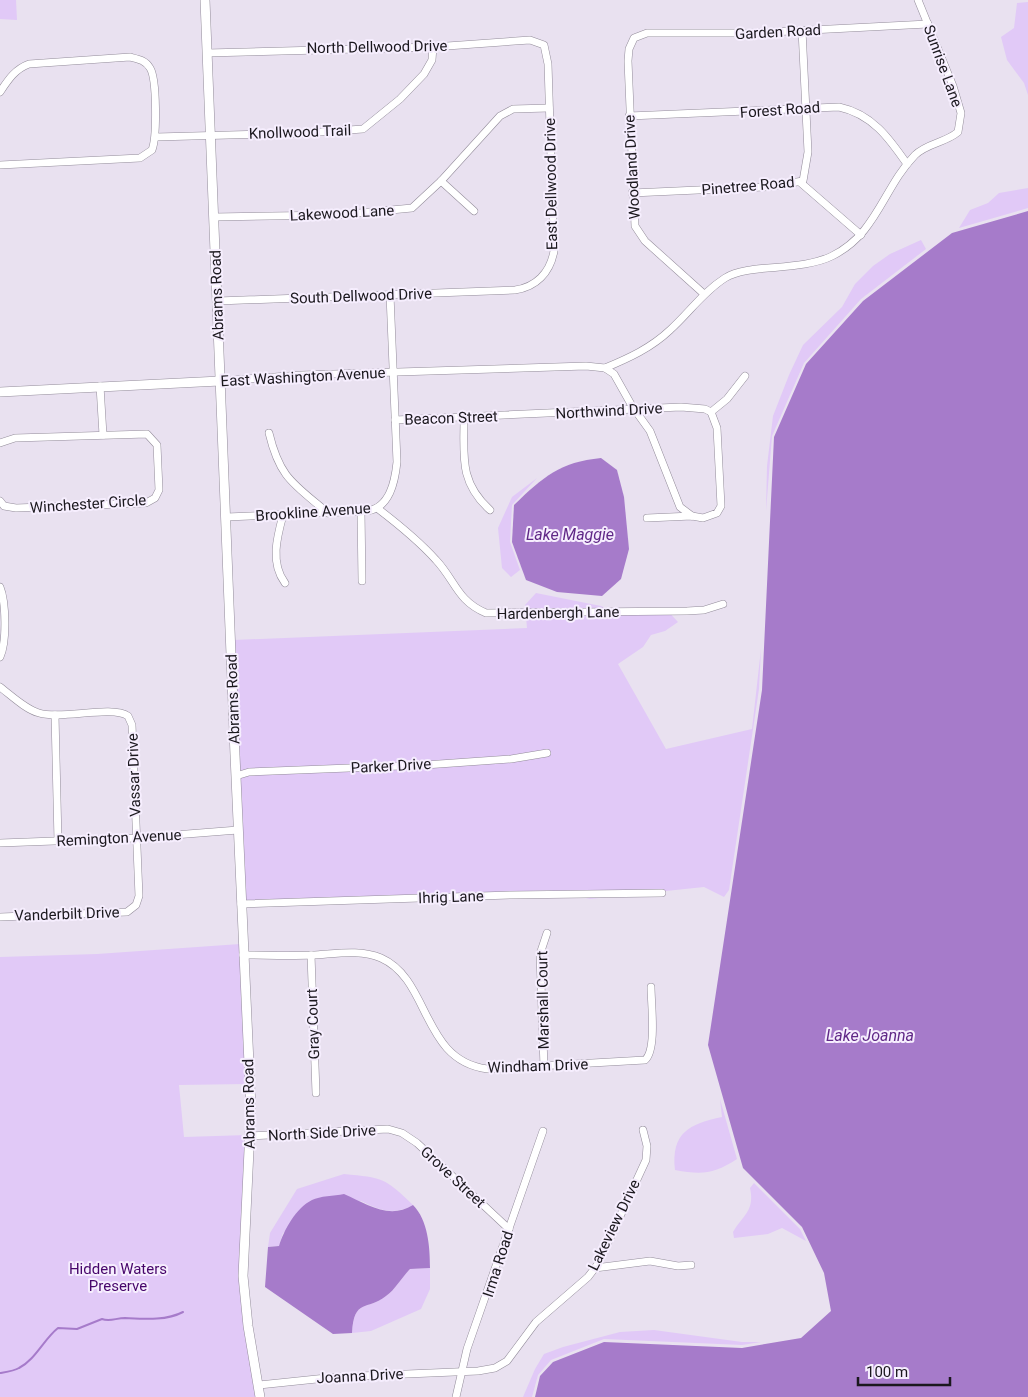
<svg xmlns="http://www.w3.org/2000/svg" width="1028" height="1397" viewBox="0 0 1028 1397" font-family="Roboto,sans-serif">
  <style>
    .green { fill: #e1c9f7 }
    .water { fill: #a67bca }
    .lines { fill: none; stroke-linecap: round; stroke-linejoin: round }
    .stream { stroke: #a67bca; stroke-width: 2 }
    .minor-casing { stroke: #938c9a; stroke-width: 8 }
    .tertiary-casing { stroke: #938c9a; stroke-width: 10 }
    .minor { stroke: #fff; stroke-width: 7 }
    .tertiary { stroke: #fff; stroke-width: 9 }
    .labels { text-anchor: middle; stroke-width: 4; stroke-linejoin: round; paint-order: stroke }
    .street-label { font-size: 15px; fill: #1b181e; stroke: #f6eefe }
    .park-label { font-size: 15px; fill: #47066b; stroke: #f6eefe }
    .water-label { font-size: 16px; font-style: italic; fill: #602887; stroke: #f6eefe }
  </style>
  <rect width="100%" height="100%" fill="#e9e1f0"/>
  <g class="green">
    <path d="M0,0H16L17,20L0,19Z"/>
    <path d="M1028,2V95L1024,83L1007,60L1001,37L1014,28L1017,3Z"/>
    <path d="M1028,188V208L959,228L970,210L988,203L999,193Z"/>
    <path d="M921,240L926,249L861,299L804,363L772,436L766,511L767,466L773,416L789,375L803,345L842,307L855,284L873,266L890,254Z"/>
    <path d="M537,478L512,505L510,542L520,570L511,577L502,568L498,528L512,497Z"/>
    <path d="M536,593L601,606L617,613L665,608L678,622L665,631L651,635L643,647L618,664L666,749L752,729L761,649L759,689L729,890L724,897L704,887L590,899L549,890L244,905L234,640L527,628L525,605Z"/>
    <path d="M240,944L246,1084L179,1085L184,1137L248,1135L243,1218L257,1397H0V957L97,954Z"/>
    <path d="M720,1099L737,1159C714,1174 702,1175 675,1170C671,1133 689,1124 722,1117Z"/>
    <path d="M344,1174C383,1178 384,1177 413,1205C394,1216 379,1210 361,1201L283,1233L279,1246L268,1247L270,1233L297,1189Z"/>
    <path d="M754,1183L800,1229L806,1241L782,1228L768,1234L734,1238L733,1232C743,1215 755,1211 750,1188Z"/>
    <path d="M430,1268V1289L421,1309L371,1331L352,1333C354,1298 367,1311 386,1296C395,1290 402,1277 410,1269Z"/>
    <path d="M654,1330L742,1342H761L742,1345L604,1339L551,1360L538,1375L532,1397H523L535,1369L544,1354L563,1347L620,1332Z"/>
  </g>
  <g class="water">
    <path d="M1028,211V1397H535L540,1376L553,1362L604,1342L742,1348L801,1338L831,1311L824,1273L802,1227L743,1168L708,1045L762,690L774,437L806,364L863,301L952,233Z"/>
    <path d="M601,458L617,470L624,497L629,549L621,579L602,596L557,592L526,580L512,542L514,505C543,477 560,462 601,458Z"/>
    <path d="M344,1194C367,1204 389,1220 413,1205C428,1220 430,1247 430,1268L410,1269C402,1277 395,1290 386,1296C367,1311 354,1298 352,1333L333,1334L265,1287L268,1247L279,1246C284,1230 296,1208 312,1200C320,1196 334,1196 344,1194Z"/>
  </g>
  <g class="lines">
    <path class="stream" d="M0,1373C6,1372 14,1371 19,1368C35,1360 44,1339 58,1328L77,1329L102,1319C110,1322 116,1318 125,1318C144,1319 166,1321 183,1312"/>
    <defs>
      <g id="minor">
        <path d="M207,53L433,47L530,40L544,45L548,64L554,251C550,273 536,287 515,290L218,301"/>
        <path d="M0,92C8,80 15,69 29,64L130,57C138,59 145,60 150,68C157,79 157,137 152,150L140,158L0,165"/>
        <path d="M629,116L839,107C872,114 889,138 907,164"/>
        <path d="M156,137L306,133L363,129L400,99L424,74L432,60L433,47"/>
        <path d="M441,181L474,211"/>
        <path d="M801,183L861,235"/>
        <path d="M632,193L766,187L803,181L808,152L802,30"/>
        <path d="M214,217L338,215L412,208L441,181L500,116L513,109L549,108"/>
        <path d="M704,294L645,241L635,226L628,61L629,49L634,38L647,33H751L928,24"/>
        <path d="M605,368C629,358 651,348 670,330C689,313 703,292 725,278C749,263 799,272 832,256C877,234 883,188 915,155C927,143 945,143 958,132L961,113L953,86L918,0"/>
        <path d="M220,381L302,375L586,366L605,368L614,374L632,406L650,431L680,507L692,516"/>
        <path d="M100,386L103,435"/>
        <path d="M711,412L727,399L745,376"/>
        <path d="M464,418C464,456 459,482 490,510"/>
        <path d="M395,420L681,407L705,409L711,412"/>
        <path d="M269,433C280,479 294,484 328,513"/>
        <path d="M0,443L15,438L147,434L157,445L159,490L155,498L146,503L16,508L4,506L0,501"/>
        <path d="M377,508C398,524 419,541 436,560C455,580 457,601 486,613L687,611L704,610L723,604"/>
        <path d="M361,512L362,581"/>
        <path d="M283,515C277,537 270,563 285,583"/>
        <path d="M227,517L367,511C390,508 395,481 397,462L390,295"/>
        <path d="M647,518L692,516L703,518L717,513L721,506L717,428L711,412"/>
        <path d="M0,587C6,602 7,642 0,657"/>
        <path d="M0,687C12,696 25,709 39,713C62,720 111,705 128,716L132,725L139,896L136,905L127,912L0,917"/>
        <path d="M55,715L58,841"/>
        <path d="M236,776L249,772L425,765L511,759L547,753"/>
        <path d="M0,843L136,838L238,830"/>
        <path d="M241,904L511,895L662,893"/>
        <path d="M243,955C266,955 289,956 312,955C335,954 360,949 381,958C431,980 421,1061 488,1069L645,1060C657,1050 651,1003 651,987"/>
        <path d="M311,955L316,1093"/>
        <path d="M544,1067L540,954L547,933"/>
        <path d="M251,1136L388,1129L402,1133L417,1143L509,1229"/>
        <path d="M595,1268L650,1261L678,1266L691,1265"/>
        <path d="M259,1385L336,1377L478,1371L495,1368L507,1361L536,1322L588,1277L598,1264L646,1160L647,1146L643,1130"/>
        <path d="M456,1397L467,1349L543,1131"/>
      </g>
      <g id="tertiary">
        <path d="M205,0L235,755L251,1108L243,1276L248,1326L260,1397"/>
        <path d="M0,392L220,381"/>
      </g>
    </defs>
    <use href="#minor" class="minor-casing"/>
    <use href="#tertiary" class="tertiary-casing"/>
    <use href="#minor" class="minor"/>
    <use href="#tertiary" class="tertiary"/>
  </g>
  <g class="labels">
    <g class="street-label">
      <text transform="translate(778 32) rotate(-3)" y="5">Garden Road</text>
      <text transform="translate(377 47) rotate(-1)" y="5">North Dellwood Drive</text>
      <text transform="translate(943 66) rotate(70)" y="5">Sunrise Lane</text>
      <text transform="translate(780 110) rotate(-4)" y="5">Forest Road</text>
      <text transform="translate(300 132) rotate(-2)" y="5">Knollwood Trail</text>
      <text transform="translate(632 167) rotate(-93)" y="5">Woodland Drive</text>
      <text transform="translate(551 184) rotate(-91)" y="5">East Dellwood Drive</text>
      <text transform="translate(748 186) rotate(-5)" y="5">Pinetree Road</text>
      <text transform="translate(342 213) rotate(-3)" y="5">Lakewood Lane</text>
      <text transform="translate(217 295) rotate(-92)" y="5">Abrams Road</text>
      <text transform="translate(361 296) rotate(-2)" y="5">South Dellwood Drive</text>
      <text transform="translate(303 377) rotate(-3)" y="5">East Washington Avenue</text>
      <text transform="translate(609 411) rotate(-3)" y="5">Northwind Drive</text>
      <text transform="translate(451 418) rotate(-2)" y="5">Beacon Street</text>
      <text transform="translate(88 504) rotate(-4)" y="5">Winchester Circle</text>
      <text transform="translate(313 512) rotate(-4)" y="5">Brookline Avenue</text>
      <text transform="translate(558 613) rotate(-1)" y="5">Hardenbergh Lane</text>
      <text transform="translate(233 699) rotate(-92)" y="5">Abrams Road</text>
      <text transform="translate(391 766) rotate(-3)" y="5">Parker Drive</text>
      <text transform="translate(134 775) rotate(-92)" y="5">Vassar Drive</text>
      <text transform="translate(119 838) rotate(-3)" y="5">Remington Avenue</text>
      <text transform="translate(451 897) rotate(-2)" y="5">Ihrig Lane</text>
      <text transform="translate(67 914) rotate(-2)" y="5">Vanderbilt Drive</text>
      <text transform="translate(543 1000) rotate(-91)" y="5">Marshall Court</text>
      <text transform="translate(313 1024) rotate(-92)" y="5">Gray Court</text>
      <text transform="translate(538 1066) rotate(-2)" y="5">Windham Drive</text>
      <text transform="translate(249 1104) rotate(-91)" y="5">Abrams Road</text>
      <text transform="translate(322 1133) rotate(-3)" y="5">North Side Drive</text>
      <text transform="translate(453 1177) rotate(43)" y="5">Grove Street</text>
      <text transform="translate(614 1225) rotate(-64)" y="5">Lakeview Drive</text>
      <text transform="translate(498 1264) rotate(-72)" y="5">Irma Road</text>
      <text transform="translate(360 1376) rotate(-3)" y="5">Joanna Drive</text>
    </g>
    <g class="park-label">
      <text x="118" y="1274">Hidden Waters<tspan x="118" dy="17">Preserve</tspan></text>
    </g>
    <g class="water-label">
      <text x="570" y="540">Lake Maggie</text>
      <text x="870" y="1041">Lake Joanna</text>
    </g>
  </g>
  <path d="M858 1377v8h92v-8" fill="none" stroke="#1b181e" stroke-width="2.5"/>
  <text x="866" y="1377" font-size="15" fill="#1b181e" stroke="#f6eefe" stroke-width="4" paint-order="stroke">100 m</text>
</svg>
